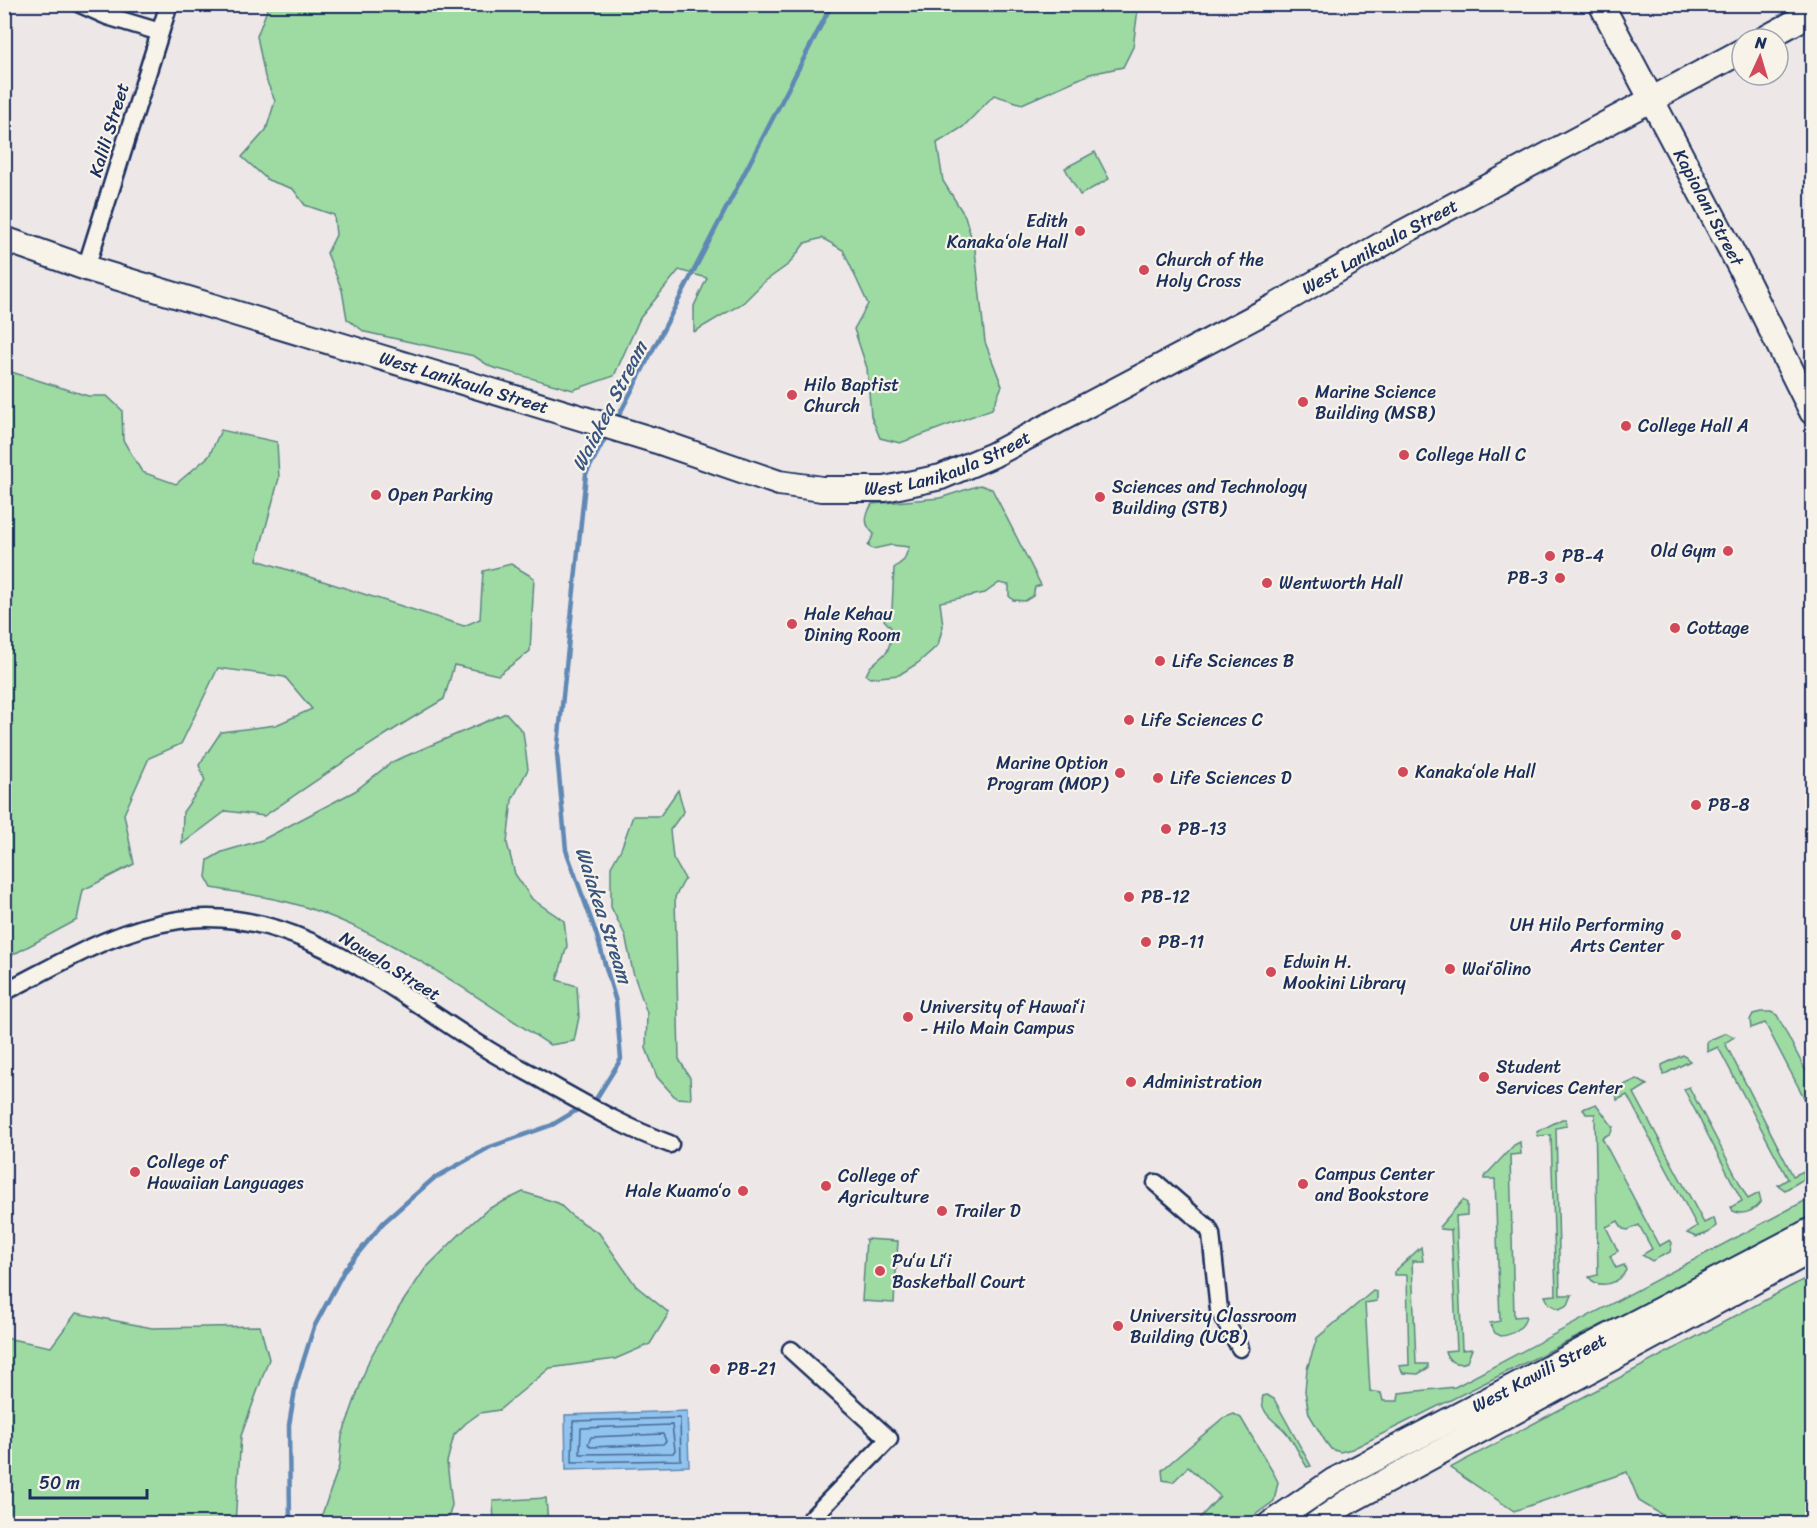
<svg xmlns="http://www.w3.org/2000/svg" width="1817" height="1528" viewBox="0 0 1817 1528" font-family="Sriracha,sans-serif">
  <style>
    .green { fill: #9ddba3; stroke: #5c8580; stroke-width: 1.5 }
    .water { fill: #90c3ed; stroke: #6188b4; stroke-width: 1.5 }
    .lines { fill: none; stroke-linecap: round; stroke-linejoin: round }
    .shore { stroke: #4a6a97; stroke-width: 1.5 }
    .stream { stroke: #6188b4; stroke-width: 4.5 }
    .street-casing { stroke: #1b2f5e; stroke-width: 21 }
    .secondary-casing { stroke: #1b2f5e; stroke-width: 28 }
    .street { stroke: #f7f3e8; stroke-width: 16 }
    .secondary { stroke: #f7f3e8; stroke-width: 24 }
    .poi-dot { fill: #d1495b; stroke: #f7f3e8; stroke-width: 2 }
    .labels { text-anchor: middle; stroke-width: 4.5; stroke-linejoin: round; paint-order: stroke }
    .street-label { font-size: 18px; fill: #1b2f5e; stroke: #f7f3e8 }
    .poi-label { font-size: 18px; fill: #1b2f5e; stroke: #f7f3e8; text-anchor: start }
    .water-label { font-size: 20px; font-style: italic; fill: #385482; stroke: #f7f3e8 }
  </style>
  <rect width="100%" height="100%" fill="#ede7e8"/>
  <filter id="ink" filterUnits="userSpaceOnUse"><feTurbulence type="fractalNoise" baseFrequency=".0167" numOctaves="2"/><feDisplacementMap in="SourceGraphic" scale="12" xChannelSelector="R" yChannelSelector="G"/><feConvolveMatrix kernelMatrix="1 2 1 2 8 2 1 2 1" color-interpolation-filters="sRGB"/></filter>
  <g filter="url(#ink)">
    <g class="green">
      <path d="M1136,4L1138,9L1133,47L1123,67L1090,74L1022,104L994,95L963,127L937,143L943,181L965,216L975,250L985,342L1002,386L992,409L900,443L880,438L871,416L867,368L854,329L868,304L843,250L822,238L805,243L789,264L764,282L743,303L694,332V306L707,278L679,270L640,318L614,376L573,390L491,367L474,356L365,332L347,319L342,290L327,253L336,235L334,215L305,205L293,189L268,180L242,157L266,130L275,101L265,77L257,36L269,5Z"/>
      <path d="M1095,152L1109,179L1080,195L1065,168Z"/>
      <path d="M5,370L88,396H107L122,410L123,440L142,472L176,484L209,456L221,430L277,442L279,478L257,560L464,626L480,619L483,571L511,564L534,578L530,651L498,675L454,665L444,699C382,735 323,776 264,816L226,811L182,844L183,812L205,781L199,765L221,732L276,725L312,709L285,677L218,668L181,744L149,758L124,814L134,864L83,890L77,920L5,959Z"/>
      <path d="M980,485L992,489L1041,585L1035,587L1033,596L1025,601L1013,600L1009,596V585L999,583L985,593L940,602L943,626L938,645L918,663L899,675L870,678L866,675L870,667L887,652L894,631L884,620L892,609L894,568L904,560L909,547L891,545L873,549L868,546L874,534C863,524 865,516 872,504L940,498Z"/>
      <path d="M506,713L523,732L528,769L512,800L507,843L515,874L532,899L564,921L567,946L557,980L577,986L579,1017L574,1041L550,1045C473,995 399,940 311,909C280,898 245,894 212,888L206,877L208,860L222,852L262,840L355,791L392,762Z"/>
      <path d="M678,790L684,811L670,830L673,858L685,879L675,897L679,1059L690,1078L691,1099L676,1098L657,1077L646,1048L647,1013L633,972L625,935L611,907V867L621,849L633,816H660Z"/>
      <path d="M1761,1012H1771L1777,1015L1812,1083V1113L1765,1023L1751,1028L1750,1020L1753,1014Z"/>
      <path d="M1726,1033L1734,1037L1725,1043L1793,1176L1804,1171V1179L1785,1190L1778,1185L1788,1179L1718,1047L1707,1052V1041Z"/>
      <path d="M1683,1055L1690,1061L1663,1075L1662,1065Z"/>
      <path d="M1637,1079L1647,1085L1634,1093L1704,1223L1714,1218L1716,1226L1708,1233L1696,1237L1687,1233L1697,1226L1627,1095L1617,1100L1616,1092L1619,1087Z"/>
      <path d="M1689,1087L1748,1199L1759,1193L1761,1201C1754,1211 1744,1216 1733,1211L1731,1207L1742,1201L1684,1089Z"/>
      <path d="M1596,1104L1613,1127L1611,1133L1602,1138L1659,1246L1670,1240L1672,1243L1670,1252L1652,1261L1642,1255L1652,1249L1639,1225L1628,1230L1623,1229L1618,1221L1606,1227L1618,1251L1610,1256L1616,1268L1624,1265L1626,1270C1620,1284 1598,1290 1589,1277L1598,1275L1595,1114H1586L1583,1109Z"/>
      <path d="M1562,1119H1566V1126L1556,1128L1560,1295H1572L1568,1305L1559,1309L1549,1304L1545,1296L1556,1295L1551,1135L1538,1136L1537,1132Z"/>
      <path d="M1520,1142L1521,1154L1510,1155L1514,1317L1526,1316C1525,1327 1512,1335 1501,1336L1495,1333L1490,1323L1500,1321L1495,1179H1484V1177L1514,1145Z"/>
      <path d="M523,1192L558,1203L572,1216L599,1233L636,1286L669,1313L650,1344L615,1359L550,1368L499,1410L480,1413L466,1423L454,1435L447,1462L452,1505L447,1523H319L339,1466L342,1436L369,1360L400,1306L425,1269L460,1234L488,1209Z"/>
      <path d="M1812,1197V1220L1352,1449L1340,1452L1331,1449L1325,1441L1309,1414L1305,1391L1307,1369L1317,1338L1373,1291L1377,1292V1301L1365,1303L1370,1391L1381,1393L1383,1401H1398L1399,1393L1455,1387Z"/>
      <path d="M1463,1200L1467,1203V1215L1456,1216L1462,1350L1472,1349L1467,1362C1457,1366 1448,1362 1445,1351L1457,1350L1451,1230L1441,1229L1440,1226Z"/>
      <path d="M866,1239L898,1241L894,1303L862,1301Z"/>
      <path d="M1421,1247L1423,1261H1412L1416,1364H1428V1368L1418,1374L1403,1373L1399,1366L1409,1365L1407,1275H1394V1272Z"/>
      <path d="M1812,1275V1523H1675L1639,1501L1627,1472L1514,1511L1450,1468Z"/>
      <path d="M76,1313L152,1328L260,1326L269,1359L241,1436L235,1523H5V1338L51,1347Z"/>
      <path d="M1267,1395L1274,1399L1311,1466L1307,1467C1300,1456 1293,1439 1284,1430C1275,1421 1258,1412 1263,1396Z"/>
      <path d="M1234,1414L1241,1418L1274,1474L1278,1482L1274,1501L1244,1523H1195L1220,1496L1188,1467L1173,1482L1163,1480L1162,1470L1223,1418Z"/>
      <path d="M546,1498L548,1523H494L493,1501Z"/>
    </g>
    <path class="water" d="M687,1411L689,1466L566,1470L565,1415Z"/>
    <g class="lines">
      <g class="shore">
        <path d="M680,1418L681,1460L572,1462L573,1421Z"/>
        <path d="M672,1425L675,1450L673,1453L580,1454L581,1428Z"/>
        <path d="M663,1434L666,1441L663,1444L591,1447L588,1444L591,1437Z"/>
      </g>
      <g class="stream">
        <path d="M616,421L832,4"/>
        <path d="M590,1103L596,1099L621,1059L616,1002L596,933L566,850L557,754L586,474L608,433"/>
        <path d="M290,1524L289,1425L296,1384L314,1327L345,1269L383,1223L433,1179L490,1147L552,1125L582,1107"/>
      </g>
      <defs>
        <g id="street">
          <path d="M80,4L107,16L160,32"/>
          <path d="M86,268L169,4"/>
          <path d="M4,992C61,963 115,929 179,920C293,903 391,990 482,1046C503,1060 527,1071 549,1084C590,1107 626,1128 670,1144"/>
          <path d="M1156,1183L1208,1228L1211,1234L1219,1310L1240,1348"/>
          <path d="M791,1350L889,1439L806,1524"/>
        </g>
        <g id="secondary">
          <path id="s1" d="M1601,4L1741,269L1812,412"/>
          <path d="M1764,39L1812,13"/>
          <path id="s2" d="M4,239L86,268L657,441L779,483L822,489H885L941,477L993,455L1277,305L1400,234L1742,51"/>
          <path id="s3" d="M1270,1524L1333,1481L1812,1230"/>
          <path d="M1316,1524L1346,1503L1812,1250"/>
        </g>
      </defs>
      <use href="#street" class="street-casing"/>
      <use href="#secondary" class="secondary-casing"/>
      <use href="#street" class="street"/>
      <use href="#secondary" class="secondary"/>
    </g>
  </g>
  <g class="poi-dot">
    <circle cx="1080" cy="231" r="6"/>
    <circle cx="1144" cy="270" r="6"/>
    <circle cx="792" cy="395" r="6"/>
    <circle cx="1303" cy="402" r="6"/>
    <circle cx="1626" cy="426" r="6"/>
    <circle cx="1404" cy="455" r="6"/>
    <circle cx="376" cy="495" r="6"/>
    <circle cx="1100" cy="497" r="6"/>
    <circle cx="1728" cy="551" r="6"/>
    <circle cx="1550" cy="556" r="6"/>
    <circle cx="1560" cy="578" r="6"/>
    <circle cx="1267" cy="583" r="6"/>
    <circle cx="792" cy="624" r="6"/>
    <circle cx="1675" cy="628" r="6"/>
    <circle cx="1160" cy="661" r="6"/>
    <circle cx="1129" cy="720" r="6"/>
    <circle cx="1403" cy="772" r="6"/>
    <circle cx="1120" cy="773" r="6"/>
    <circle cx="1158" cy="778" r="6"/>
    <circle cx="1696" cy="805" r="6"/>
    <circle cx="1166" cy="829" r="6"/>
    <circle cx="1129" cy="897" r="6"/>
    <circle cx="1676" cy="935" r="6"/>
    <circle cx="1146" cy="942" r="6"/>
    <circle cx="1450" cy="969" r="6"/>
    <circle cx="1271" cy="972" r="6"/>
    <circle cx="908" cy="1017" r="6"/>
    <circle cx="1484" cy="1077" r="6"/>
    <circle cx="1131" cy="1082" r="6"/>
    <circle cx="135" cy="1172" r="6"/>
    <circle cx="1303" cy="1184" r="6"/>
    <circle cx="826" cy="1186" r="6"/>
    <circle cx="743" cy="1191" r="6"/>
    <circle cx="942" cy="1211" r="6"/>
    <circle cx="880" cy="1271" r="6"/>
    <circle cx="1118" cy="1326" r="6"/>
    <circle cx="715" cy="1369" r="6"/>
  </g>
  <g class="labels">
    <g class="street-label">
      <text transform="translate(109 130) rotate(-73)" y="6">Kalili Street</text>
      <text dy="6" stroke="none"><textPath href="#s1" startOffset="230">Kapiolani Street</textPath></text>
      <text dy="6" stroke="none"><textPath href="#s2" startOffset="1472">West Lanikaula Street</textPath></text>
      <text dy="6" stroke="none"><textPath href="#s2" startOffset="482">West Lanikaula Street</textPath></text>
      <text dy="6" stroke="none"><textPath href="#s2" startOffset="986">West Lanikaula Street</textPath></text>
      <text transform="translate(390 966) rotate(32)" y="6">Nowelo Street</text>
      <text dy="6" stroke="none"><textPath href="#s3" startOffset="309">West Kawili Street</textPath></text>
    </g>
    <g class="poi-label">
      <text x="1068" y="227" text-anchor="end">Edith<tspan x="1068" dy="21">Kanaka‘ole Hall</tspan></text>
      <text x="1156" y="266">Church of the<tspan x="1156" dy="21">Holy Cross</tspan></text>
      <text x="804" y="391">Hilo Baptist<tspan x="804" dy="21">Church</tspan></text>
      <text x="1315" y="398">Marine Science<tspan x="1315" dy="21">Building (MSB)</tspan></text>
      <text x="1638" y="432">College Hall A</text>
      <text x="1416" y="461">College Hall C</text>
      <text x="1112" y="493">Sciences and Technology<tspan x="1112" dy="21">Building (STB)</tspan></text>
      <text x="388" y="501">Open Parking</text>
      <text x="1716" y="557" text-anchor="end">Old Gym</text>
      <text x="1562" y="562">PB-4</text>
      <text x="1548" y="584" text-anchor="end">PB-3</text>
      <text x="1279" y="589">Wentworth Hall</text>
      <text x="804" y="620">Hale Kehau<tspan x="804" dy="21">Dining Room</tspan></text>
      <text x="1687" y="634">Cottage</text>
      <text x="1172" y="667">Life Sciences B</text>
      <text x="1141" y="726">Life Sciences C</text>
      <text x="1108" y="769" text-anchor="end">Marine Option<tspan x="1108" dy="21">Program (MOP)</tspan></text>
      <text x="1415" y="778">Kanakaʻole Hall</text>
      <text x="1170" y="784">Life Sciences D</text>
      <text x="1708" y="811">PB-8</text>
      <text x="1178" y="835">PB-13</text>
      <text x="1141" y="903">PB-12</text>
      <text x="1664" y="931" text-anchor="end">UH Hilo Performing<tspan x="1664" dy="21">Arts Center</tspan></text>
      <text x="1158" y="948">PB-11</text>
      <text x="1283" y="968">Edwin H.<tspan x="1283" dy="21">Mookini Library</tspan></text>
      <text x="1462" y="975">Waiʻōlino</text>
      <text x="920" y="1013">University of Hawaiʻi<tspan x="920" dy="21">- Hilo Main Campus</tspan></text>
      <text x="1496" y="1073">Student<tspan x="1496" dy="21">Services Center</tspan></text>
      <text x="1143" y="1088">Administration</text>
      <text x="147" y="1168">College of<tspan x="147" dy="21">Hawaiian Languages</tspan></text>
      <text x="1315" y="1180">Campus Center<tspan x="1315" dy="21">and Bookstore</tspan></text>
      <text x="838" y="1182">College of<tspan x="838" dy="21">Agriculture</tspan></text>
      <text x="731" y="1197" text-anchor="end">Hale Kuamoʻo</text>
      <text x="954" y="1217">Trailer D</text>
      <text x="892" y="1267">Puʻu Liʻi<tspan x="892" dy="21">Basketball Court</tspan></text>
      <text x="1130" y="1322">University Classroom<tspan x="1130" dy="21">Building (UCB)</tspan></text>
      <text x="727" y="1375">PB-21</text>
    </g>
    <g class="water-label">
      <text transform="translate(609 406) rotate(-63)" y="7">Waiakea Stream</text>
      <text transform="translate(604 915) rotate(72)" y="7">Waiakea Stream</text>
    </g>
  </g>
  <rect width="1817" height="1528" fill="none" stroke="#f7f3e8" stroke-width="24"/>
  <rect x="12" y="12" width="1793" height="1504" fill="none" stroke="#1b2f5e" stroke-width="2" filter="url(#ink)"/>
  <g transform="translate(1760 57) rotate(4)"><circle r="28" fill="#f7f3e8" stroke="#9fa5b1" stroke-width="1.5"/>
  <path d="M0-4.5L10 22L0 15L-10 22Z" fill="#d1495b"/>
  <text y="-9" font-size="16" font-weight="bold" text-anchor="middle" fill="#1b2f5e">N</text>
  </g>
  <path d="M30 1489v9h117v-9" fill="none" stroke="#1b2f5e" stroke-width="3"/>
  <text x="39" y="1489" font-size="18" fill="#1b2f5e" stroke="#f7f3e8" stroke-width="4.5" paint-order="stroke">50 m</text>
</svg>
